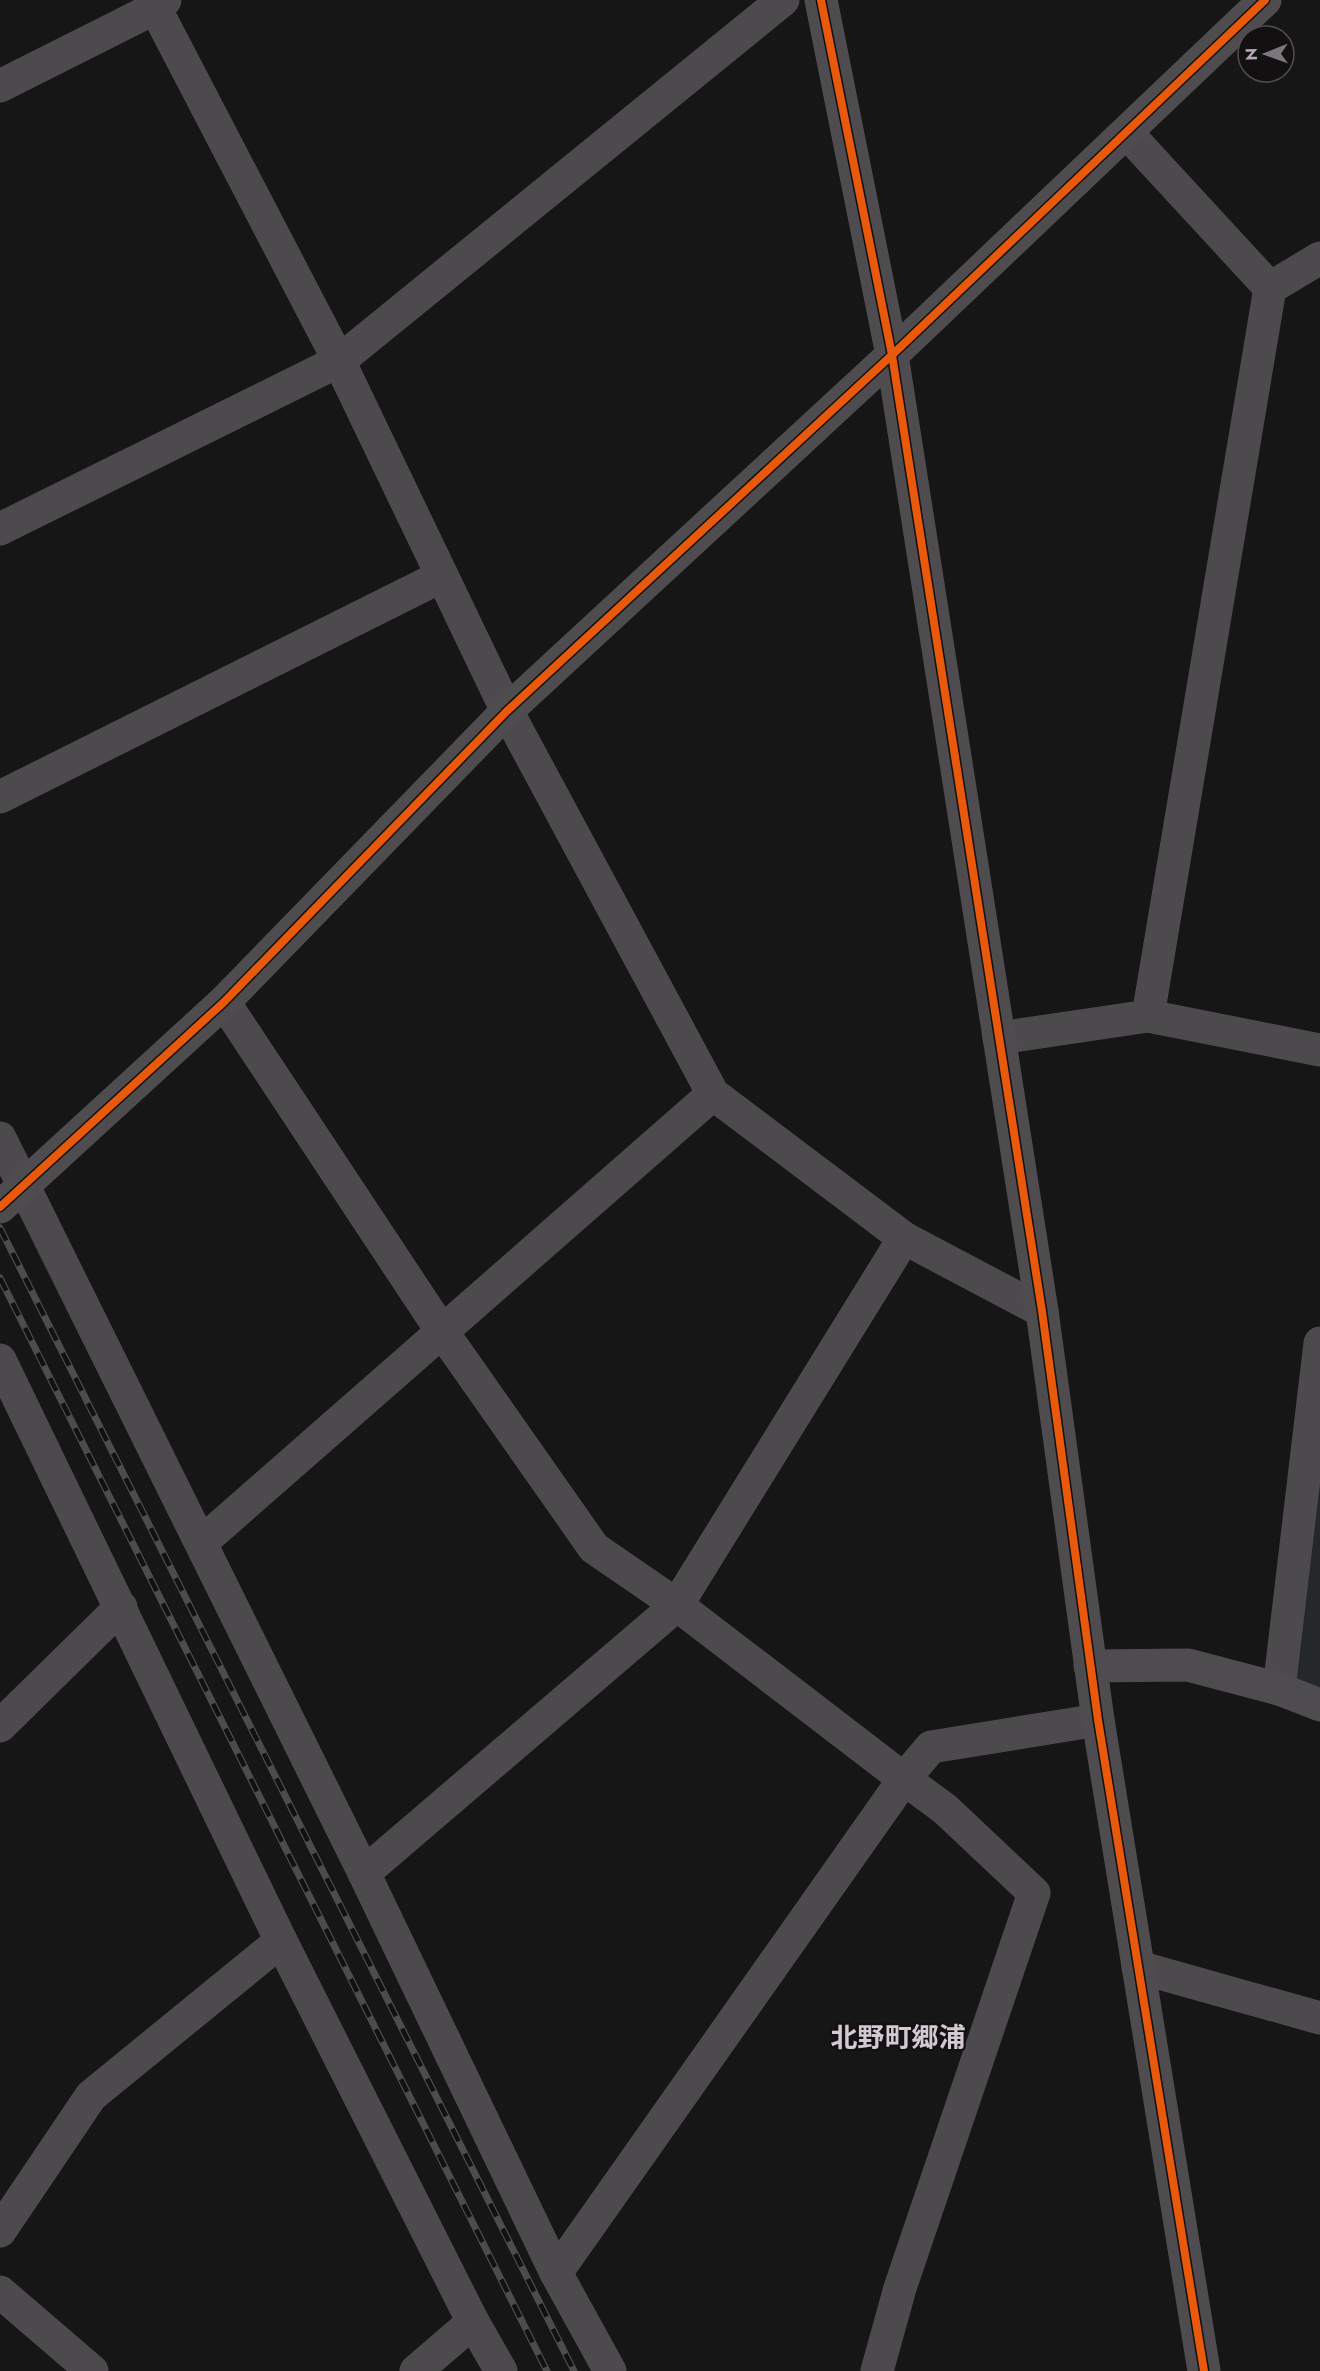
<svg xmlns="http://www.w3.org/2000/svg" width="1320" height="2371" viewBox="0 0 1320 2371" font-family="Jost,'Noto Sans JP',sans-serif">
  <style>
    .green { fill: #24282b }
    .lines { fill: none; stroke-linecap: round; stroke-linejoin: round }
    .street { stroke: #4d4a4d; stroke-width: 33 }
    .secondary { stroke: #4f4c4f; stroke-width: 33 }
    .rail-casing { stroke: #4e4b4e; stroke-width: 7 }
    .rail { stroke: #121011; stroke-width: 4.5; stroke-dasharray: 14; stroke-linecap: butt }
    .cycleway-casing { stroke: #121011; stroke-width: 11 }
    .cycleway { stroke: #e8590c; stroke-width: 8 }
    .labels { text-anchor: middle; stroke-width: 4.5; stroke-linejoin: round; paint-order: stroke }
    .quarter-label { font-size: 27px; font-weight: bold; fill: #d2c9d2; stroke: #121011 }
  </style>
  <rect width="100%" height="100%" fill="#161616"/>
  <path class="green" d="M1320,1443V1705L1279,1689Z"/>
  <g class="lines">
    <g class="street">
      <path d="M151,0L339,361L507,711L713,1094L904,1238L1042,1311"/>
      <path d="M0,86L155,8L165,0"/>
      <path d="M1127,133L1270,288L1320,258"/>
      <path d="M0,529L339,361L783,0"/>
      <path d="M0,797L442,576"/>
      <path d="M224,1002L441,1330L594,1548L677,1605L904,1779L556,2273"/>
      <path d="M1148,1016L1270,288"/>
      <path d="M999,1038L1148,1016L1320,1050"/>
      <path d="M0,1138L364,1873L556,2273L610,2371"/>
      <path d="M0,1360L281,1941L473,2322L501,2371"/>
      <path d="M202,1542L713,1094"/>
      <path d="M1279,1689L1320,1343"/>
      <path d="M0,1726L121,1607"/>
      <path d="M364,1873L677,1605L904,1238"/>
      <path d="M1138,1967L1320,2018"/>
      <path d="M0,2231L91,2096L281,1941"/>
      <path d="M0,2292L92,2371"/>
      <path d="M416,2371L473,2322"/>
      <path d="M877,2371L900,2288L1034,1893L945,1809L904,1779L931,1747L1098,1720"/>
    </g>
    <g class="secondary">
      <path d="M821,0L892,355L1042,1311L1098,1720L1204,2371"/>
      <path d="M0,1207L224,1002L507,711L892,355L1265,0"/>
      <path d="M1090,1666L1188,1665L1279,1689L1320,1705"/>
    </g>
    <defs>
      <g id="rail">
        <path d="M0,1228L574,2371"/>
        <path d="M0,1278L547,2371"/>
      </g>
    </defs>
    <use href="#rail" class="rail-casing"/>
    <use href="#rail" class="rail"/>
    <defs>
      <g id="cycleway">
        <path d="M821,0L892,355L1042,1311L1098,1720L1204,2371"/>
        <path d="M0,1207L224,1002L507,711L892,355L1265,0"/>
      </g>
    </defs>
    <use href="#cycleway" class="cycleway-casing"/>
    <use href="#cycleway" class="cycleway"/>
  </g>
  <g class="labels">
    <g class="quarter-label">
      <text x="898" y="2047">北野町郷浦</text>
    </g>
  </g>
  <g transform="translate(1266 54) rotate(269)"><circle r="28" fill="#121011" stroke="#534d53" stroke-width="1.5"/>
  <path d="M0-4.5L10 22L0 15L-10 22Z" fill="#7d767d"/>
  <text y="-9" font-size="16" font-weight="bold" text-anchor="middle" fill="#b5a9b5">N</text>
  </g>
</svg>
